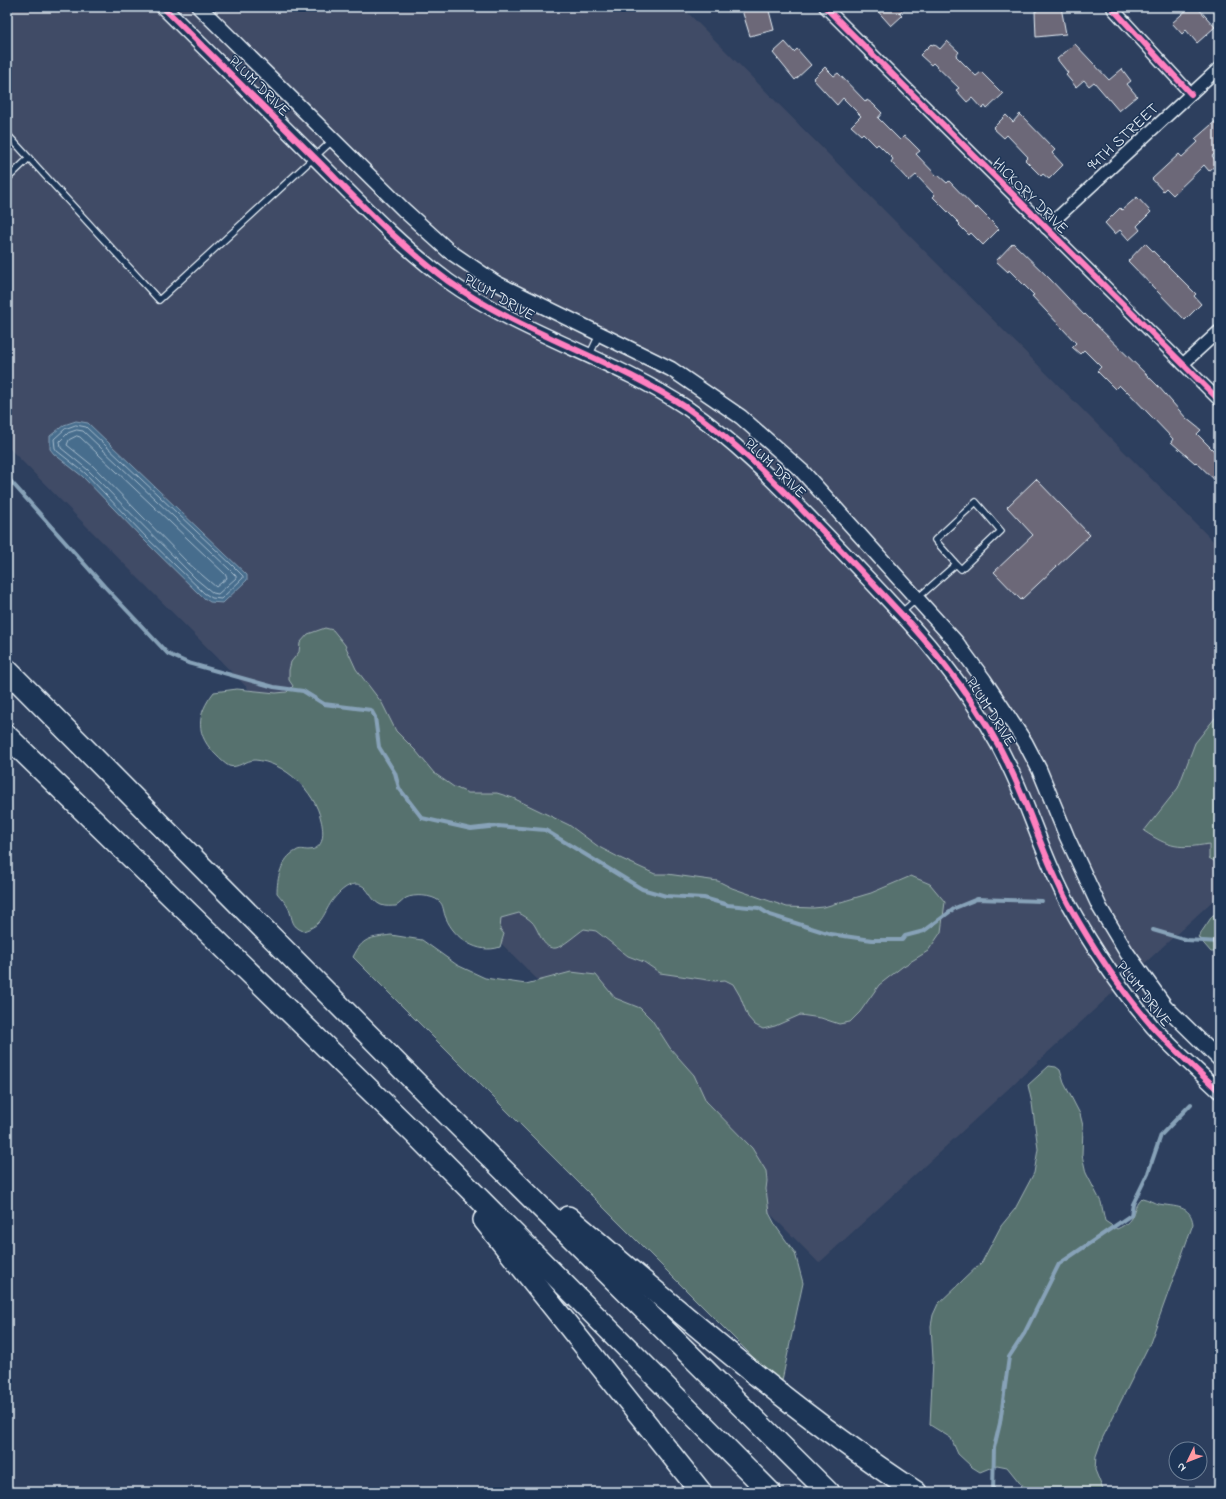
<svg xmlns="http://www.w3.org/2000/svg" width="1226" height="1499" viewBox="0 0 1226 1499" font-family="'Indie Flower',sans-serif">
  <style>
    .built { fill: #404b66 }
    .green { fill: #56716e; stroke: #9fb1b3 }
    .water { fill: #466d8d; stroke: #87a2b8 }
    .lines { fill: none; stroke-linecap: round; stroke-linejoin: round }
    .shore { stroke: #a7bccd; stroke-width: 1 }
    .stream { stroke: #87a2b8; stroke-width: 4 }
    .building { fill: #6c6778; stroke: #e8f1f8 }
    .service-casing { stroke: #e8f1f8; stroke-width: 8 }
    .minor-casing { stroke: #e8f1f8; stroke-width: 14 }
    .tertiary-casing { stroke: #e8f1f8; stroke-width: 17 }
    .motorway-casing { stroke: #e8f1f8; stroke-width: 24 }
    .service { stroke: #1d3557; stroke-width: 5.5 }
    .minor { stroke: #1d3557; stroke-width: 11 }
    .tertiary { stroke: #1d3557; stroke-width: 14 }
    .motorway { stroke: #1d3557; stroke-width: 21 }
    .cycleway-casing { stroke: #1d3557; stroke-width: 8 }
    .cycleway { stroke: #ff80c0; stroke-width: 6 }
    .labels { text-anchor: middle; stroke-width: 3; stroke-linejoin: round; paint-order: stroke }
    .street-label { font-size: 16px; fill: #e8f1f8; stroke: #1d3557 }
  </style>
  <rect width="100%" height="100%" fill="#2d3f5e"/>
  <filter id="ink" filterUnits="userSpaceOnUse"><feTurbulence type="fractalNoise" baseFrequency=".025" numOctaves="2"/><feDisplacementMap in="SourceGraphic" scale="8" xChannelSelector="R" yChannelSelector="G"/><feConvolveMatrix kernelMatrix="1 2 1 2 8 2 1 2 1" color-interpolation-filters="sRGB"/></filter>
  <g filter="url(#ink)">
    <path class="built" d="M7,7H682L1219,547V895L819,1263L7,446Z"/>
    <g class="green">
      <path d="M325,628L333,630L345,645L356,669L382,703L396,731L416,751L434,773L454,787L468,793H497L513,798L569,825L599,847L622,859L655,874H667L718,881L732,888L787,907L813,908L824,907L871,893L911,876L930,884L945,902L941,932L928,951L902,967L879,985L860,1012L850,1022L839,1024L821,1018L800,1015L775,1026L763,1029L755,1025L748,1017L740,996L733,984L725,980L715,981L660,973L644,962L628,956L596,931L584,929C578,933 562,947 556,948C542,950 539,929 532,922C528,918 524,916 519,913L501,918L500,929L504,934L500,947C478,955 454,938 446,918C443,912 444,905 439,901C432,895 414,894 406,898C403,900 400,904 396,906C392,906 385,907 381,905C372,901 370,892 364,887C352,878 339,892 332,901C322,916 323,925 303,931C291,926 293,920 289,909C286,903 281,898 277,893C277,879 281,858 296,851C300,848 303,850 308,850C325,850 324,832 321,820C315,791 284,762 255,760C246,760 237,769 229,766C225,764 220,759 217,756C195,735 196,715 214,692L237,689L276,693L287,692L293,686L289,680V670L291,662L299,652L300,643L308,634Z"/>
      <path d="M1219,713V864L1209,858V844C1179,849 1170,848 1144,831L1178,788L1195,743Z"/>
      <path d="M1219,914V952H1211L1198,937L1213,915Z"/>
      <path d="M391,935L422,940L457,965L485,978L526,984L571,972L596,975L615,998L640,1008L652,1020L670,1048L694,1075L706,1101L752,1148L766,1171L767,1181L766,1189L769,1213L777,1228L795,1253L803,1283L781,1385L353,957C363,937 370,938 391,935Z"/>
      <path d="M1049,1066L1056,1067L1060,1070L1064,1083L1080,1114L1083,1126L1082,1155L1086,1173L1101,1202L1105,1221L1117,1229C1139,1219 1129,1210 1142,1198C1148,1199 1153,1203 1159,1204C1175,1207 1191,1205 1193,1224L1150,1343L1102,1439L1096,1456L1095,1470L1104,1492H1027L1007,1467L997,1465L980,1472L972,1467L958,1454L951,1438L930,1425L933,1359L931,1326L933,1315L938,1304L982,1262L1001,1226L1015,1209L1034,1173L1038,1149L1032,1103L1028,1085Z"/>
    </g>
    <path class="water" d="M76,421L88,423L247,575V580L223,603L210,602L201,596L145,541L82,476L54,454L50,449V436L64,425Z"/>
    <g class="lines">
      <g class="shore">
        <path d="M76,425L86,427L232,565L243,576V578L221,599L212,598L204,593L147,538L85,473L57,451L55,448L54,439L65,429Z"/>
        <path d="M77,430L83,431L229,569L236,576V578L218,594L213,593L196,579L88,470L61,448L60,441L68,433Z"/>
        <path d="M77,436L80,437L225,574L227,578L216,587L188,563L93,466L67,445L69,440Z"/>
      </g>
      <g class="stream">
        <path d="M7,477L105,587L168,654L188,663L274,687L303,691L324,704L371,710L375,717L379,747L395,773L399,788L422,818L471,829L498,826L545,830L642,889L666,896L704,898L728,905L759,908L770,915L830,934L872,940H902L905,936L924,931L955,908L977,899L1042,901"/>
        <path d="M1153,930L1187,940L1219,942"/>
        <path d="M993,1492L994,1448L1000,1423L1009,1357L1024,1334L1059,1264L1131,1215L1133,1204L1148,1173L1161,1135L1191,1104"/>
      </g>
    </g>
    <g class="building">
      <path d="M741,7H768L774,30L750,36Z"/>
      <path d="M874,7H906L899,13L902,16L891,26Z"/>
      <path d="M1036,7H1061L1066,34L1036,37L1035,11H1037Z"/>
      <path d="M1190,7H1197L1215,27L1197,43L1186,30L1182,34L1172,23Z"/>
      <path d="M947,41L959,52L956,56L976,76L981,72L1003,94L987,109L985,106L982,109L972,98L967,102L956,90L959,88L933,63L931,65L920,55L931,44L932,45L934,44L940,49Z"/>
      <path d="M785,42L794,52L797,49L811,65L795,80L773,53Z"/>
      <path d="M1075,44L1109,80L1122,69L1131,81L1127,84L1137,96L1119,111L1094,82L1089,86L1084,80L1076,87L1066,75L1068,73L1057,59Z"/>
      <path d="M825,67L834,76L838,73L866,102L867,100L873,104L882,113L878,118L900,140L904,136L909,140L920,151L916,154L937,176L938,175L947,183L949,181L976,209L977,207L999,229L983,245L971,233L969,235L959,225L960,224L933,197L935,195L916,175L909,181L891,162L893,159L878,144L876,146L863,133L861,135L851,126L861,116L843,98L837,105L813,79Z"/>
      <path d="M1020,114L1055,150L1052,153L1063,165L1049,179L1043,174L1041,176L1025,160L1028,157L1007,135L1004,138L993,128L1006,115L1013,122Z"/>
      <path d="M1219,118V150L1212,156L1218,163L1209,171L1204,165L1173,195L1166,188L1163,191L1152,179L1179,154L1182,157L1198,142L1195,139Z"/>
      <path d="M1137,197L1151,212L1137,226L1140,230L1129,240L1120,230L1115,234L1105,223L1120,208L1122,210Z"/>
      <path d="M1013,243L1050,279L1084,315L1085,314L1158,386L1186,418L1201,430L1197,434L1219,456V484L1196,462L1195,463L1171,442L1173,439L1127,391L1126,392L1119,385L1115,389L1097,371L1101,367L1084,350L1080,354L1072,347L1076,343L1032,296L1034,295L1009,270L1008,272L996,261Z"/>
      <path d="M1145,243L1196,294L1194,296L1201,304L1185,320L1128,261Z"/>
      <path d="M1036,479L1090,535L1021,600L994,572L1033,535L1007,507Z"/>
    </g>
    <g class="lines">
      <defs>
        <g id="service">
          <path d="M7,134L159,300L332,141"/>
          <path d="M7,179L29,158"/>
          <path d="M589,356L600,333"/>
          <path d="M901,613L956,564L961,569L1001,531L976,502L935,540L956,564"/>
          <path d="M1113,975L1133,962"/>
        </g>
        <g id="minor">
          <path d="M825,7L1219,400"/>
          <path d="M1113,9L1191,94"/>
          <path d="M1046,228L1219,68"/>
          <path d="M1183,364L1219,331"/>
        </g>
        <g id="tertiary">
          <path d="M163,7C216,60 269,113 323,166C363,206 402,247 448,281C522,334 612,358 687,408C735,441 774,481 814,522C839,548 864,574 889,601C937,651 981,706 1011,770C1032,814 1045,862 1069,905C1093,948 1120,989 1152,1026C1173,1049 1197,1070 1219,1091"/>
          <path d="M199,7L404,210L449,251L496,283L671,369L741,417L802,471L956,642L984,680L1025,742L1039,769L1067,837L1100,908L1127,953L1165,1006L1219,1059"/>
        </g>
        <g id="motorway">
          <path d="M7,670L443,1110L828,1492"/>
          <path d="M7,736L416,1135L770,1492"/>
          <path d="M568,1217C681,1313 792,1411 916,1492"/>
          <path d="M484,1220L701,1492"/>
        </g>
      </defs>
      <use href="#service" class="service-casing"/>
      <use href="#minor" class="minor-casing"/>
      <use href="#tertiary" class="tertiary-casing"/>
      <use href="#motorway" class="motorway-casing"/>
      <use href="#service" class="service"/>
      <use href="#minor" class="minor"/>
      <use href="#tertiary" class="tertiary"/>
      <use href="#motorway" class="motorway"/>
      <defs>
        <g id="cycleway">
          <path d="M163,7C216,60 269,113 323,166C363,206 402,247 448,281C522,334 612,358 687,408C735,441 774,481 814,522C839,548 864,574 889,601C937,651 981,706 1011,770C1032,814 1045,862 1069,905C1093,948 1120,989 1152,1026C1173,1049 1197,1070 1219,1091"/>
          <path d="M825,7L1219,400"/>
          <path d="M1113,9L1191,94"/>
        </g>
      </defs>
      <use href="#cycleway" class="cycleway-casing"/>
      <use href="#cycleway" class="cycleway"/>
    </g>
  </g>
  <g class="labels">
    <g class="street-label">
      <text transform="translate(260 85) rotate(45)" y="6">PLUM DRIVE</text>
      <text transform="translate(1122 136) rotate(-43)" y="6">94TH STREET</text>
      <text transform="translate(1031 195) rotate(45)" y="6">HICKORY DRIVE</text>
      <text transform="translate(500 296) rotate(30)" y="6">PLUM DRIVE</text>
      <text transform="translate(776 467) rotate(44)" y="6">PLUM DRIVE</text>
      <text transform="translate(992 711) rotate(58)" y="6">PLUM DRIVE</text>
      <text transform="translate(1145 993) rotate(52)" y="6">PLUM DRIVE</text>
    </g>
  </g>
  <rect width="1226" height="1499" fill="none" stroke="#1d3557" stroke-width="24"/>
  <rect x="12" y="12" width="1202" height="1475" fill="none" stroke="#e8f1f8" stroke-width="1.5" filter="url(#ink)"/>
  <g transform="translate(1188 1461) rotate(227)"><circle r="19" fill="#1d3557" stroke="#6e8097"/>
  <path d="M0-3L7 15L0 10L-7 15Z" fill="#ff9aa2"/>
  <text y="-6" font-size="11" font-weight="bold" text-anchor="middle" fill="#e8f1f8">N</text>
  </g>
</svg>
